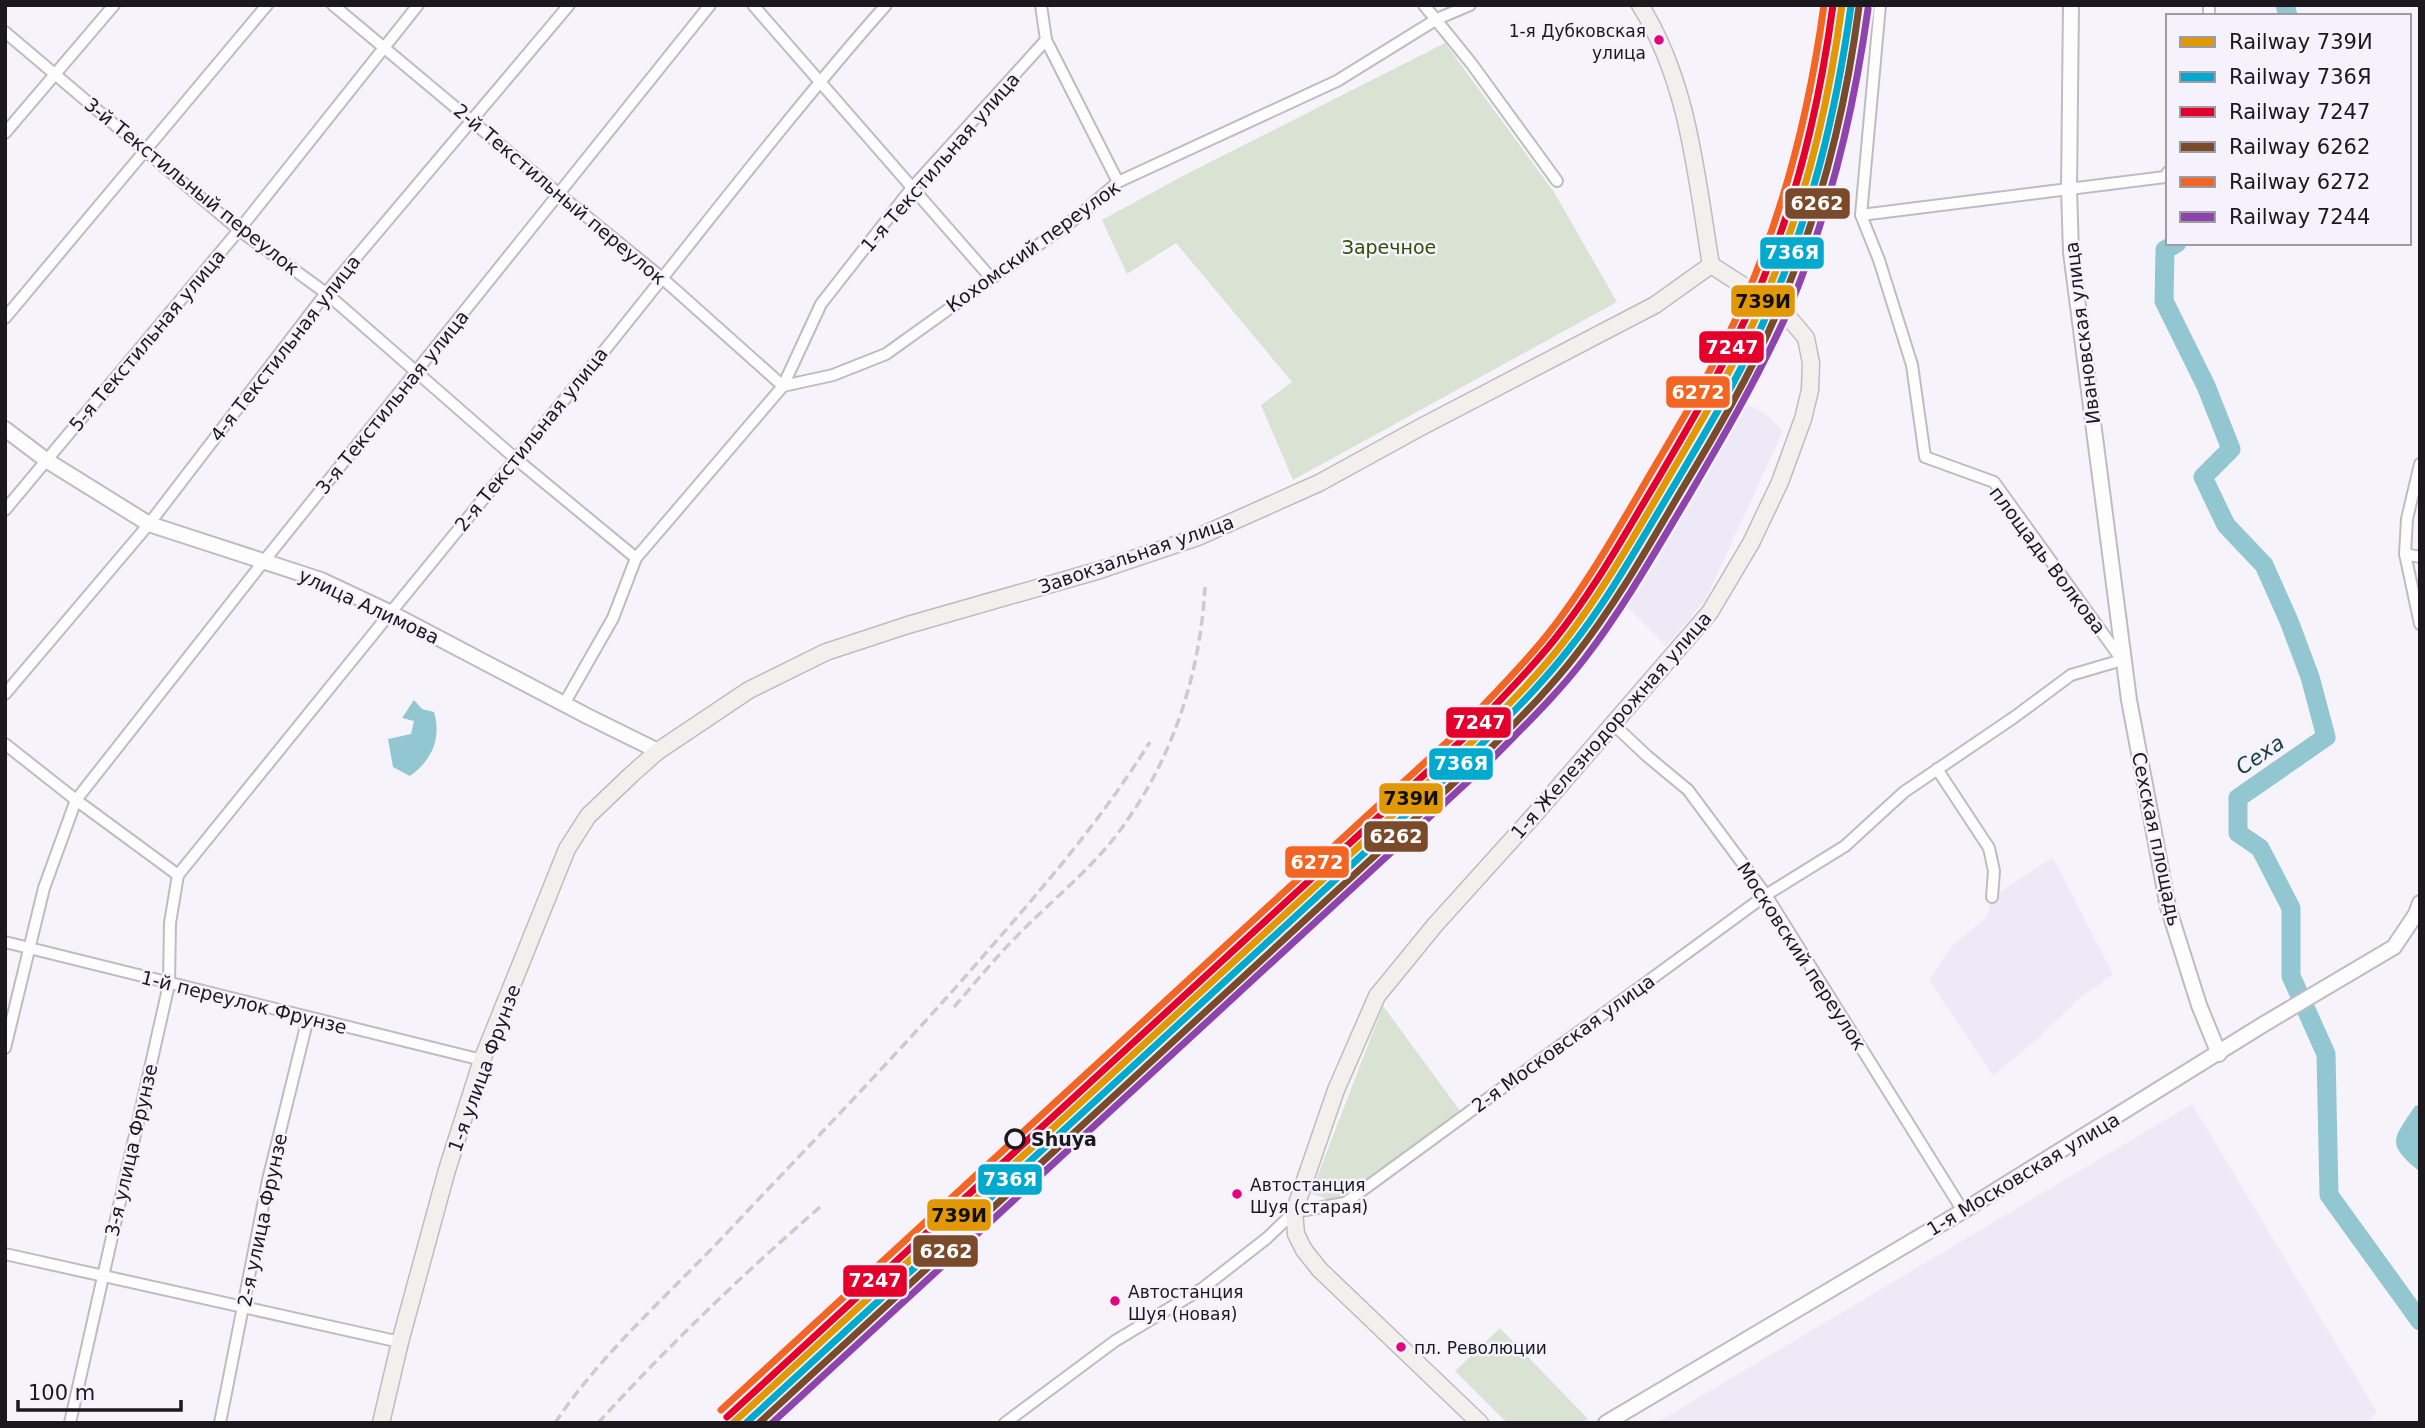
<svg xmlns="http://www.w3.org/2000/svg" width="2425" height="1428" viewBox="0 0 2425 1428" font-family="'DejaVu Sans',sans-serif">
  <style>
    .built { fill: #eee9f7 }
    .green { fill: #d9e2d3 }
    .water { fill: #92c7d1 }
    .lines { fill: none; stroke-linecap: round; stroke-linejoin: round }
    .river { stroke: #92c7d1; stroke-width: 19 }
    .minor-casing { stroke: #bebcc1; stroke-width: 14 }
    .tertiary-casing { stroke: #bebcc1; stroke-width: 18 }
    .secondary-casing { stroke: #bebcc1; stroke-width: 19 }
    .minor { stroke: #fefdfe; stroke-width: 10 }
    .tertiary { stroke: #fefdfe; stroke-width: 14 }
    .secondary { stroke: #f2efec; stroke-width: 16 }
    .rail { stroke: #cccbcc; stroke-width: 3.5; stroke-dasharray: 10 5; stroke-linecap: butt }
    .rail-1-casing { stroke: #f5f1fd; stroke-width: 12 }
    .rail-2-casing { stroke: #f5f1fd; stroke-width: 12 }
    .rail-3-casing { stroke: #f5f1fd; stroke-width: 12 }
    .rail-4-casing { stroke: #f5f1fd; stroke-width: 12 }
    .rail-5-casing { stroke: #f5f1fd; stroke-width: 12 }
    .rail-6-casing { stroke: #f5f1fd; stroke-width: 12 }
    .rail-1 { stroke: #e19803; stroke-width: 7 }
    .rail-2 { stroke: #00a9ce; stroke-width: 7 }
    .rail-3 { stroke: #e4002b; stroke-width: 7 }
    .rail-4 { stroke: #7a4b2a; stroke-width: 7 }
    .rail-5 { stroke: #f26522; stroke-width: 7 }
    .rail-6 { stroke: #8e44ad; stroke-width: 7 }
    .bus-dot { fill: #e5007d; stroke: #f5f1fd; stroke-width: 2.5 }
    .stop-dot { fill: #f5f1fd; stroke: #1b191d; stroke-width: 3.5 }
    .labels { text-anchor: middle; stroke-width: 5; stroke-linejoin: round; paint-order: stroke }
    .bus-label { font-size: 17px; fill: #1b191d; stroke: #f5f1fd; text-anchor: start }
    .street-label { font-size: 19px; fill: #1b191d; stroke: #f5f1fd }
    .park-label { font-size: 19px; fill: #305000; stroke: #f5f1fd }
    .stop-label { font-size: 19px; font-weight: bold; fill: #1b191d; stroke: #f5f1fd; text-anchor: start }
    .water-label { font-size: 21px; font-style: italic; fill: #153b40; stroke: #f5f1fd }
    .line-badge { stroke: #f5f1fd; stroke-width: 2.5 }
    .badge-label { font-size: 19px; text-anchor: middle; font-weight: bold; fill: #fff }
    .pale-badge-label { font-size: 19px; text-anchor: middle; font-weight: bold; fill: #111 }
  </style>
  <rect width="100%" height="100%" fill="#f6f4fa"/>
  <g class="built">
    <path d="M1743,402L1766,414L1783,431L1706,599L1666,646L1619,599L1641,570Z"/>
    <path d="M2053,857L2113,975L2082,996L2035,1041L1993,1076L1929,980L1952,946L1987,917L1992,897Z"/>
    <path d="M2192,1104L2377,1412L2366,1423H1656Z"/>
  </g>
  <g class="green">
    <path d="M1445,43L1554,192L1617,302L1293,480L1261,405L1292,382L1176,243L1127,274L1102,220L1181,177Z"/>
    <path d="M1383,1006L1461,1112L1334,1202L1311,1193Z"/>
    <path d="M1500,1328L1588,1419L1581,1423H1507L1455,1371Z"/>
  </g>
  <g class="water">
    <path d="M414,700L422,709L434,712C442,739 431,761 410,776L393,767L388,739L411,734L414,721L402,718Z"/>
    <path d="M2420,1105V1170H2418C2385,1143 2394,1138 2415,1106Z"/>
  </g>
  <g class="lines">
    <g class="river">
      <path d="M2285,5L2288,16"/>
      <path d="M2177,243L2165,250L2164,301L2206,386L2231,449L2203,477L2226,525L2264,565L2289,621L2310,677L2326,737L2238,798V833L2260,848L2291,908V976L2326,1054L2329,1195L2420,1321"/>
    </g>
    <defs>
      <g id="minor">
        <path d="M333,5L559,194L662,278L783,386L833,375L886,354L1076,218L1118,182L1337,81L1437,19L1470,5"/>
        <path d="M753,5L991,278"/>
        <path d="M1041,5L1046,40L1118,182"/>
        <path d="M1424,5L1471,63L1557,181"/>
        <path d="M2209,16V5"/>
        <path d="M5,32L239,230L326,293L516,459L636,558"/>
        <path d="M5,133L114,5"/>
        <path d="M1861,215L2165,177L2168,172"/>
        <path d="M5,318L267,5"/>
        <path d="M2420,464L2407,519L2405,554L2420,624"/>
        <path d="M5,510L239,230L418,5"/>
        <path d="M2405,554L2420,557"/>
        <path d="M5,694L149,524L326,293L569,5"/>
        <path d="M564,704L613,618L636,558L783,386L821,304L911,189L1046,40"/>
        <path d="M1612,723L1647,756L1688,790L1766,895L1963,1211"/>
        <path d="M5,744L76,800L178,875"/>
        <path d="M1937,769L1989,848L1994,871L1992,897"/>
        <path d="M5,942L482,1060"/>
        <path d="M5,1048L44,888L76,800L264,561L710,5"/>
        <path d="M5,1254L400,1342"/>
        <path d="M70,1423L169,984L170,923L178,875C320,698 465,522 608,346C700,232 789,115 886,5"/>
        <path d="M220,1423L268,1180L308,1018"/>
        <path d="M1005,1423L1115,1341L1203,1288L1267,1238L1294,1212L1345,1203L1766,895L1845,846L1904,792L2013,718L2071,675L2122,660L1994,482L1925,457L1912,365L1879,260L1861,215L1880,5"/>
      </g>
      <g id="tertiary">
        <path d="M2071,5L2069,189L2071,252L2129,700L2168,907L2199,1005L2219,1054"/>
        <path d="M5,429L46,460L149,524L321,580L389,612L587,716L658,751"/>
        <path d="M1606,1423L1963,1211L2264,1024L2394,947L2416,914L2420,903"/>
      </g>
      <g id="secondary">
        <path d="M1640,5C1689,83 1696,176 1711,265"/>
        <path d="M381,1423L400,1342L447,1170L482,1060L567,849L588,816L631,775L658,751L749,690L826,652L908,625L1100,570L1198,537L1319,483L1421,427L1655,305L1711,265"/>
        <path d="M1480,1423L1320,1270L1304,1250L1296,1234L1294,1212L1336,1090L1377,996L1435,925L1536,813L1710,612L1751,543L1780,482L1803,419L1810,390L1811,363L1806,338L1790,319L1764,299L1711,265"/>
      </g>
    </defs>
    <use href="#minor" class="minor-casing"/>
    <use href="#tertiary" class="tertiary-casing"/>
    <use href="#secondary" class="secondary-casing"/>
    <use href="#minor" class="minor"/>
    <use href="#tertiary" class="tertiary"/>
    <use href="#secondary" class="secondary"/>
    <g class="rail">
      <path d="M954,1007C975,983 995,958 1017,936C1048,904 1083,876 1111,842C1169,770 1200,679 1205,587"/>
      <path d="M555,1423C601,1354 665,1298 722,1238C812,1142 905,1047 991,947C1049,881 1103,817 1150,742"/>
      <path d="M598,1423C667,1347 743,1274 820,1207"/>
    </g>
    <defs>
      <path id="rail-1" d="M733,1423L1470,744C1502,711 1535,679 1563,643C1601,594 1632,540 1663,487C1697,429 1731,372 1759,311C1803,214 1828,110 1842,5"/>
      <path id="rail-2" d="M746,1423L1476,750C1508,717 1541,685 1569,649C1610,598 1641,540 1675,484C1708,428 1742,372 1768,312C1812,214 1836,112 1851,6"/>
      <path id="rail-3" d="M727,1417L1464,738C1494,706 1526,675 1554,640C1593,592 1623,537 1655,484C1689,426 1723,368 1751,307C1795,211 1819,109 1833,5"/>
      <path id="rail-4" d="M759,1423L1482,757C1514,724 1547,692 1575,656C1616,604 1648,547 1681,491C1716,433 1750,375 1777,313C1820,215 1845,113 1859,7"/>
      <path id="rail-5" d="M721,1410L1458,732C1488,700 1520,669 1548,634C1586,586 1617,531 1648,478C1682,420 1717,363 1744,301C1786,207 1810,107 1824,5"/>
      <path id="rail-6" d="M772,1423L1488,763C1521,729 1556,696 1585,658C1624,607 1655,552 1688,497C1722,439 1756,381 1784,320C1828,221 1853,116 1868,9"/>
    </defs>
    <use href="#rail-1" class="rail-1-casing"/>
    <use href="#rail-2" class="rail-2-casing"/>
    <use href="#rail-3" class="rail-3-casing"/>
    <use href="#rail-4" class="rail-4-casing"/>
    <use href="#rail-5" class="rail-5-casing"/>
    <use href="#rail-6" class="rail-6-casing"/>
    <use href="#rail-1" class="rail-1"/>
    <use href="#rail-2" class="rail-2"/>
    <use href="#rail-3" class="rail-3"/>
    <use href="#rail-4" class="rail-4"/>
    <use href="#rail-5" class="rail-5"/>
    <use href="#rail-6" class="rail-6"/>
  </g>
  <g class="bus-dot">
    <circle cx="1659" cy="40" r="6"/>
    <circle cx="1237" cy="1194" r="6"/>
    <circle cx="1115" cy="1301" r="6"/>
    <circle cx="1401" cy="1347" r="6"/>
  </g>
  <circle class="stop-dot" cx="1015" cy="1139" r="9"/>
  <g class="labels">
    <g class="bus-label">
      <text x="1646" y="37" text-anchor="end">1-я Дубковская<tspan x="1646" dy="22">улица</tspan></text>
      <text x="1250" y="1191">Автостанция<tspan x="1250" dy="22">Шуя (старая)</tspan></text>
      <text x="1128" y="1298">Автостанция<tspan x="1128" dy="22">Шуя (новая)</tspan></text>
      <text x="1414" y="1354">пл. Революции</text>
    </g>
    <g class="street-label">
      <text transform="translate(940 162) rotate(-49)" y="7">1-я Текстильная улица</text>
      <text transform="translate(192 186) rotate(39)" y="7">3-й Текстильный переулок</text>
      <text transform="translate(560 194) rotate(40)" y="7">2-й Текстильный переулок</text>
      <text transform="translate(1033 246) rotate(-36)" y="7">Кохомский переулок</text>
      <text transform="translate(2082 333) rotate(-97)" y="7">Ивановская улица</text>
      <text transform="translate(147 340) rotate(-50)" y="7">5-я Текстильная улица</text>
      <text transform="translate(285 348) rotate(-52)" y="7">4-я Текстильная улица</text>
      <text transform="translate(392 402) rotate(-51)" y="7">3-я Текстильная улица</text>
      <text transform="translate(531 439) rotate(-51)" y="7">2-я Текстильная улица</text>
      <text transform="translate(1136 554) rotate(-19)" y="7">Завокзальная улица</text>
      <text transform="translate(2048 560) rotate(53)" y="7">площадь Волкова</text>
      <text transform="translate(369 606) rotate(25)" y="7">улица Алимова</text>
      <text transform="translate(1611 725) rotate(-49)" y="7">1-я Железнодорожная улица</text>
      <text transform="translate(2157 839) rotate(78)" y="7">Сехская площадь</text>
      <text transform="translate(1802 956) rotate(57)" y="7">Московский переулок</text>
      <text transform="translate(244 1002) rotate(14)" y="7">1-й переулок Фрунзе</text>
      <text transform="translate(1563 1043) rotate(-36)" y="7">2-я Московская улица</text>
      <text transform="translate(484 1068) rotate(-70)" y="7">1-я улица Фрунзе</text>
      <text transform="translate(131 1150) rotate(-77)" y="7">3-я улица Фрунзе</text>
      <text transform="translate(2023 1174) rotate(-31)" y="7">1-я Московская улица</text>
      <text transform="translate(262 1220) rotate(-78)" y="7">2-я улица Фрунзе</text>
    </g>
    <g class="park-label">
      <text x="1389" y="254">Заречное</text>
    </g>
    <g class="stop-label">
      <text x="1031" y="1146">Shuya</text>
    </g>
    <g class="water-label">
      <text transform="translate(2260 755) rotate(-34)" y="7">Сеха</text>
    </g>
  </g>
  <g class="line-badge">
    <rect x="1784" y="187" width="67" height="33" rx="7" fill="#7a4b2a"/>
    <rect x="1759" y="236" width="66" height="34" rx="7" fill="#00a9ce"/>
    <rect x="1730" y="284" width="66" height="34" rx="7" fill="#e19803"/>
    <rect x="1698" y="330" width="67" height="34" rx="7" fill="#e4002b"/>
    <rect x="1665" y="375" width="66" height="34" rx="7" fill="#f26522"/>
    <rect x="1445" y="706" width="67" height="33" rx="7" fill="#e4002b"/>
    <rect x="1428" y="747" width="66" height="34" rx="7" fill="#00a9ce"/>
    <rect x="1378" y="782" width="66" height="33" rx="7" fill="#e19803"/>
    <rect x="1363" y="820" width="66" height="33" rx="7" fill="#7a4b2a"/>
    <rect x="1284" y="845" width="66" height="34" rx="7" fill="#f26522"/>
    <rect x="977" y="1163" width="66" height="33" rx="7" fill="#00a9ce"/>
    <rect x="926" y="1198" width="66" height="34" rx="7" fill="#e19803"/>
    <rect x="912" y="1234" width="67" height="34" rx="7" fill="#7a4b2a"/>
    <rect x="842" y="1264" width="66" height="34" rx="7" fill="#e4002b"/>
  </g>
  <g class="badge-label">
    <text x="1817" y="210">6262</text>
    <text x="1792" y="259">736Я</text>
    <text x="1732" y="354">7247</text>
    <text x="1698" y="399">6272</text>
    <text x="1479" y="729">7247</text>
    <text x="1461" y="770">736Я</text>
    <text x="1396" y="843">6262</text>
    <text x="1317" y="869">6272</text>
    <text x="1010" y="1186">736Я</text>
    <text x="946" y="1258">6262</text>
    <text x="875" y="1287">7247</text>
  </g>
  <g class="pale-badge-label">
    <text x="1763" y="308">739И</text>
    <text x="1411" y="805">739И</text>
    <text x="959" y="1222">739И</text>
  </g>
  <rect width="2425" height="1428" fill="none" stroke="#1b191d" stroke-width="14"/>
  <rect x="2166" y="14" width="245" height="231" fill="#f5f1fd" stroke="#9e9ba3" stroke-width="2"/>
  <rect x="2180" y="37" width="35" height="10" fill="#e19803" stroke="#9e9ba3" stroke-width="2"/>
  <text x="2229" y="49" font-size="21" fill="#1b191d">Railway 739И</text>
  <rect x="2180" y="72" width="35" height="10" fill="#00a9ce" stroke="#9e9ba3" stroke-width="2"/>
  <text x="2229" y="84" font-size="21" fill="#1b191d">Railway 736Я</text>
  <rect x="2180" y="107" width="35" height="10" fill="#e4002b" stroke="#9e9ba3" stroke-width="2"/>
  <text x="2229" y="119" font-size="21" fill="#1b191d">Railway 7247</text>
  <rect x="2180" y="142" width="35" height="10" fill="#7a4b2a" stroke="#9e9ba3" stroke-width="2"/>
  <text x="2229" y="154" font-size="21" fill="#1b191d">Railway 6262</text>
  <rect x="2180" y="177" width="35" height="10" fill="#f26522" stroke="#9e9ba3" stroke-width="2"/>
  <text x="2229" y="189" font-size="21" fill="#1b191d">Railway 6272</text>
  <rect x="2180" y="212" width="35" height="10" fill="#8e44ad" stroke="#9e9ba3" stroke-width="2"/>
  <text x="2229" y="224" font-size="21" fill="#1b191d">Railway 7244</text>
  <path d="M18 1400v10h163v-10" fill="none" stroke="#1b191d" stroke-width="3.5"/>
  <text x="28" y="1400" font-size="21" fill="#1b191d" stroke="#f5f1fd" stroke-width="5" paint-order="stroke">100 m</text>
</svg>
